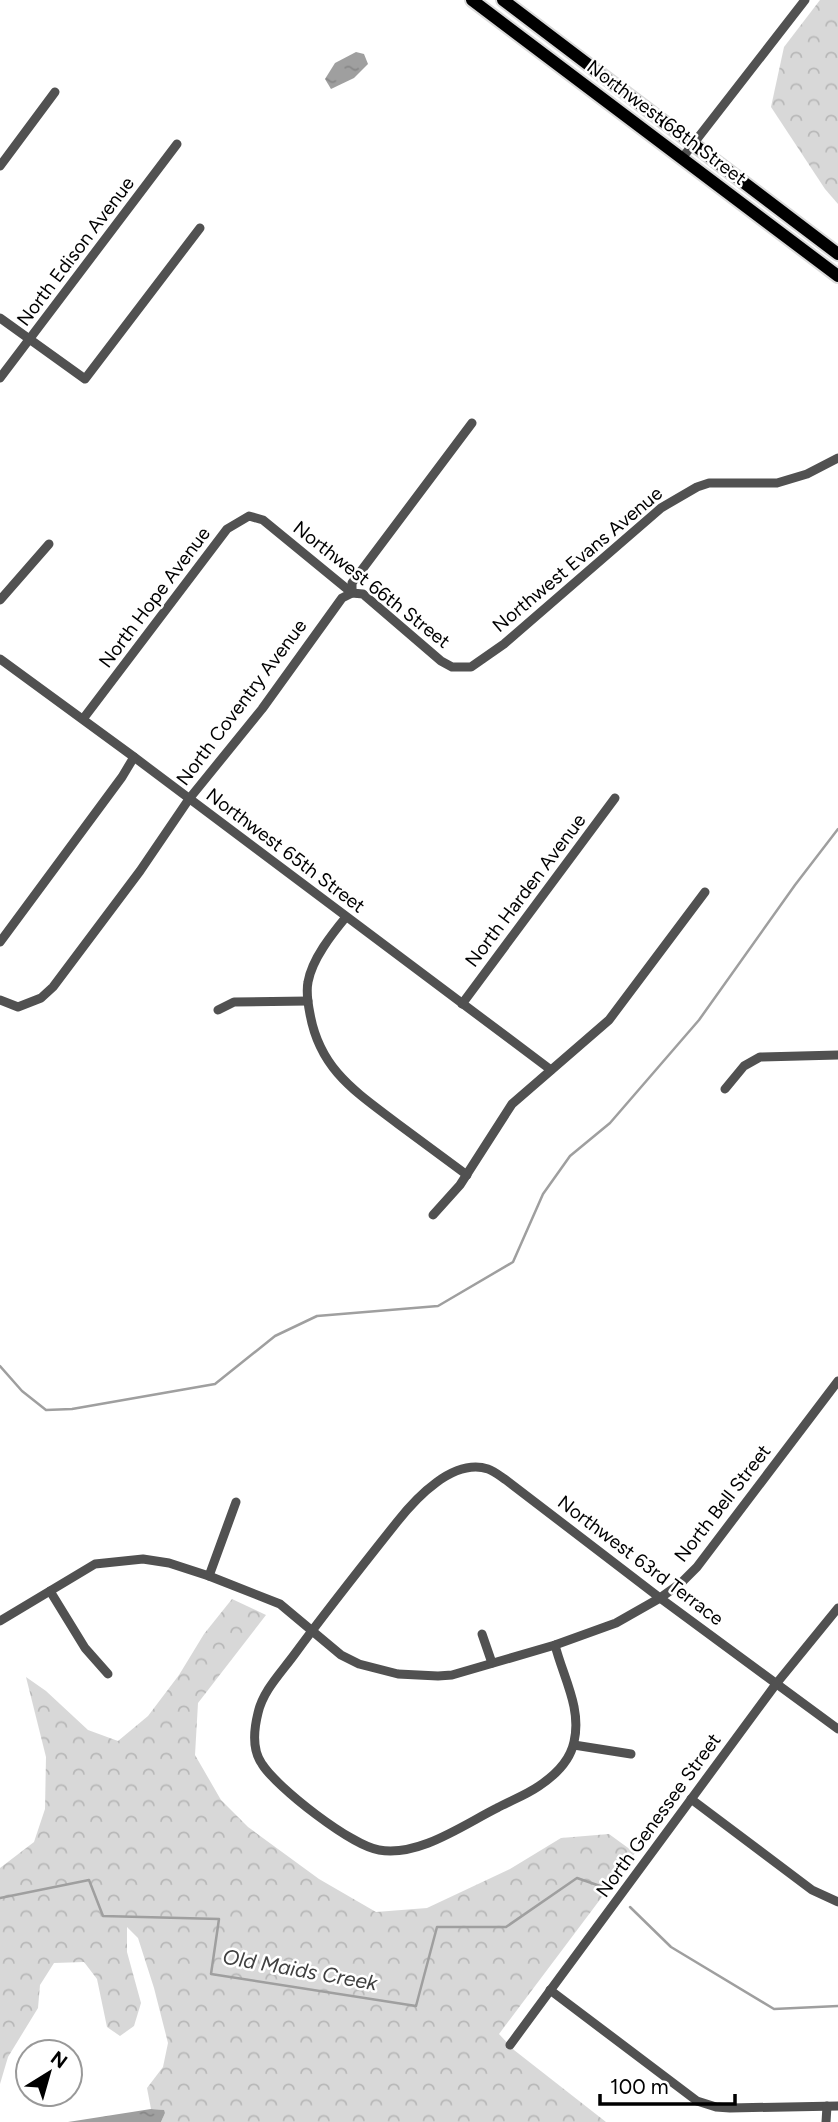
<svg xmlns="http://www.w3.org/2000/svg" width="838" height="2122" viewBox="0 0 838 2122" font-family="Figtree,sans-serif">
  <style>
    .forest { fill: url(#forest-crowns) }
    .water { fill: url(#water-ripples) }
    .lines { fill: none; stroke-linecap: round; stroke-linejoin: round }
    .stream { stroke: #9f9f9f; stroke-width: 2.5 }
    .major-casing { stroke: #dbdbdb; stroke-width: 16 }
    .minor { stroke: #515151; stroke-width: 9 }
    .major { stroke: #000; stroke-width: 12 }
    .labels { text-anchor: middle; stroke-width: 5; stroke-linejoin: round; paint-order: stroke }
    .street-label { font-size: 19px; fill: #000; stroke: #fff }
    .water-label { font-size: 21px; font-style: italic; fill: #404040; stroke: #fff }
  </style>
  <defs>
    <pattern id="forest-crowns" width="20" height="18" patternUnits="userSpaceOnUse" patternTransform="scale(1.75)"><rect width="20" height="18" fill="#d8d8d8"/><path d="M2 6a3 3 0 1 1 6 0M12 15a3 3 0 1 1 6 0" fill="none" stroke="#b8b8b8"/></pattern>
    <pattern id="water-ripples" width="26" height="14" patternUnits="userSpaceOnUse" patternTransform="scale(1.75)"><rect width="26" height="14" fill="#9f9f9f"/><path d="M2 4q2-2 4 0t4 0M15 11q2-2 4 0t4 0" fill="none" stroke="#878787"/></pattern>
  </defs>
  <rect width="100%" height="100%" fill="#fff"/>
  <g class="forest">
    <path d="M820,0H838V204L825,189L771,107L784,47Z"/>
    <path d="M232,1599L266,1615L198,1703L195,1755L221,1800L248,1827L319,1879L376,1912L427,1908L510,1869L561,1838L609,1834L635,1853L499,2034L514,2050L606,2122H161L165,2113L163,2110L151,2109L147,2088L163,2067L168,2043L154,1988L138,1938L127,1927V1952L141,2003L134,2026L120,2036L107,2027L97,1979L84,1962L54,1963L40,1985L38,2008L8,2057L0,2084V1868L34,1842L45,1809L46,1757L26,1677L46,1691L88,1730L118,1741L148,1716L179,1675L204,1634Z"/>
  </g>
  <g class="water">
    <path d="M356,52L364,54L368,64L354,78L331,89L325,79L335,63Z"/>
    <path d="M151,2109L164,2110L165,2113L161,2122H68Z"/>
  </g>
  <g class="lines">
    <g class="stream">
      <path d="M0,1366L22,1391L46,1410L72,1409L215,1384L275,1336L317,1316L438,1306L513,1262L543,1194L570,1156L610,1123L699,1020L795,885L838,829"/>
      <path d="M0,1898L89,1880L103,1916L219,1919L211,1974L416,2006L437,1927H506L577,1878L603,1887"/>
      <path d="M630,1907L671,1947L774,2009L838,2006"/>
    </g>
    <defs>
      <g id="major">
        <path d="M472,0L838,276"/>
        <path d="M503,0L838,254"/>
      </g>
    </defs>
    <use href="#major" class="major-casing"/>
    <g class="minor">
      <path d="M683,157L805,0"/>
      <path d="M0,166L55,92"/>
      <path d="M0,318L85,379L200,228"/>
      <path d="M0,378L177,144"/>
      <path d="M0,600L49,544"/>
      <path d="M0,659L134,757L551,1070"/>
      <path d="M83,719L227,529L249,516L263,520L352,593L363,594L441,661L452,667H471L504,644L661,508L697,487L709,483H777L807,474L838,458"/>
      <path d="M346,917C332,934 312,959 308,982C306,992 308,1004 310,1014C320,1070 356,1092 398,1124C421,1141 444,1158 467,1175"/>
      <path d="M0,942L122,777L134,757"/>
      <path d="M0,1000L18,1007L41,998L53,987L140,871L189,799L262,709L342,598L352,593V583L472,423"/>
      <path d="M462,1004L615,798"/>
      <path d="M218,1010L234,1002L308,1001"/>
      <path d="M725,1089L744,1066L760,1057L838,1055"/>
      <path d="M433,1215L460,1185L512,1104L609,1020L705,892"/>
      <path d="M209,1576L236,1502"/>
      <path d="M50,1591L85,1648L108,1674"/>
      <path d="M0,1621L95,1564L143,1559L169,1563L209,1576L280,1604L341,1655L359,1664L398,1674L438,1676L452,1675L555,1645L616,1623L660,1598L681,1583L697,1567L838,1381"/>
      <path d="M482,1634L492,1663"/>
      <path d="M555,1645C563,1677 582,1708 574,1742C570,1761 554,1776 539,1786C526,1795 510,1801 497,1808C463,1825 419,1857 379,1850C352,1846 277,1788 262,1764C252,1750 254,1729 258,1713C263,1691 280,1674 294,1655C327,1610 362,1566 397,1522C416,1498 453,1458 488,1469C494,1471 500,1476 506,1480L660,1598L838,1729"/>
      <path d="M574,1745L631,1754"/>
      <path d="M691,1799L812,1890L838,1902"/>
      <path d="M550,1990L697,2101L716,2107L730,2108L838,2106"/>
      <path d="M510,2045L776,1684L838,1608"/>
      <path d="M826,2122L827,2106"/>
    </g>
    <use href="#major" class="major"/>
  </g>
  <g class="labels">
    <g class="street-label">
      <text transform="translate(667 122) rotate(37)" y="7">Northwest 68th Street</text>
      <text transform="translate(75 251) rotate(-53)" y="7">North Edison Avenue</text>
      <text transform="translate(577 559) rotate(-40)" y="7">Northwest Evans Avenue</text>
      <text transform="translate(372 584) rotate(38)" y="7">Northwest 66th Street</text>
      <text transform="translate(154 597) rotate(-53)" y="7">North Hope Avenue</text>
      <text transform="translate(241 702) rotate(-53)" y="7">North Coventry Avenue</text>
      <text transform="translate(286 850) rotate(37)" y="7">Northwest 65th Street</text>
      <text transform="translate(525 890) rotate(-53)" y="7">North Harden Avenue</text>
      <text transform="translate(722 1503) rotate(-52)" y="7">North Bell Street</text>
      <text transform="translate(641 1560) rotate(37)" y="7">Northwest 63rd Terrace</text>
      <text transform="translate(658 1815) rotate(-54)" y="7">North Genessee Street</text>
    </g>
    <g class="water-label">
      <text transform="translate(300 1970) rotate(10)" y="7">Old Maids Creek</text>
    </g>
  </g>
  <g transform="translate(49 2073) rotate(37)"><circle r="33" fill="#ffffff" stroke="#999999" stroke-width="2"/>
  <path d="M0-5L12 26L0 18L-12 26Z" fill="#000000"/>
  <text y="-10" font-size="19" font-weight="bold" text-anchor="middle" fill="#000000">N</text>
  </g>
  <path d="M600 2094v10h135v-10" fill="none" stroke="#000000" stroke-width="3.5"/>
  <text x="610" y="2094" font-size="21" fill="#000000" stroke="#ffffff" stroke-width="5" paint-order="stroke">100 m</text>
</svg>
